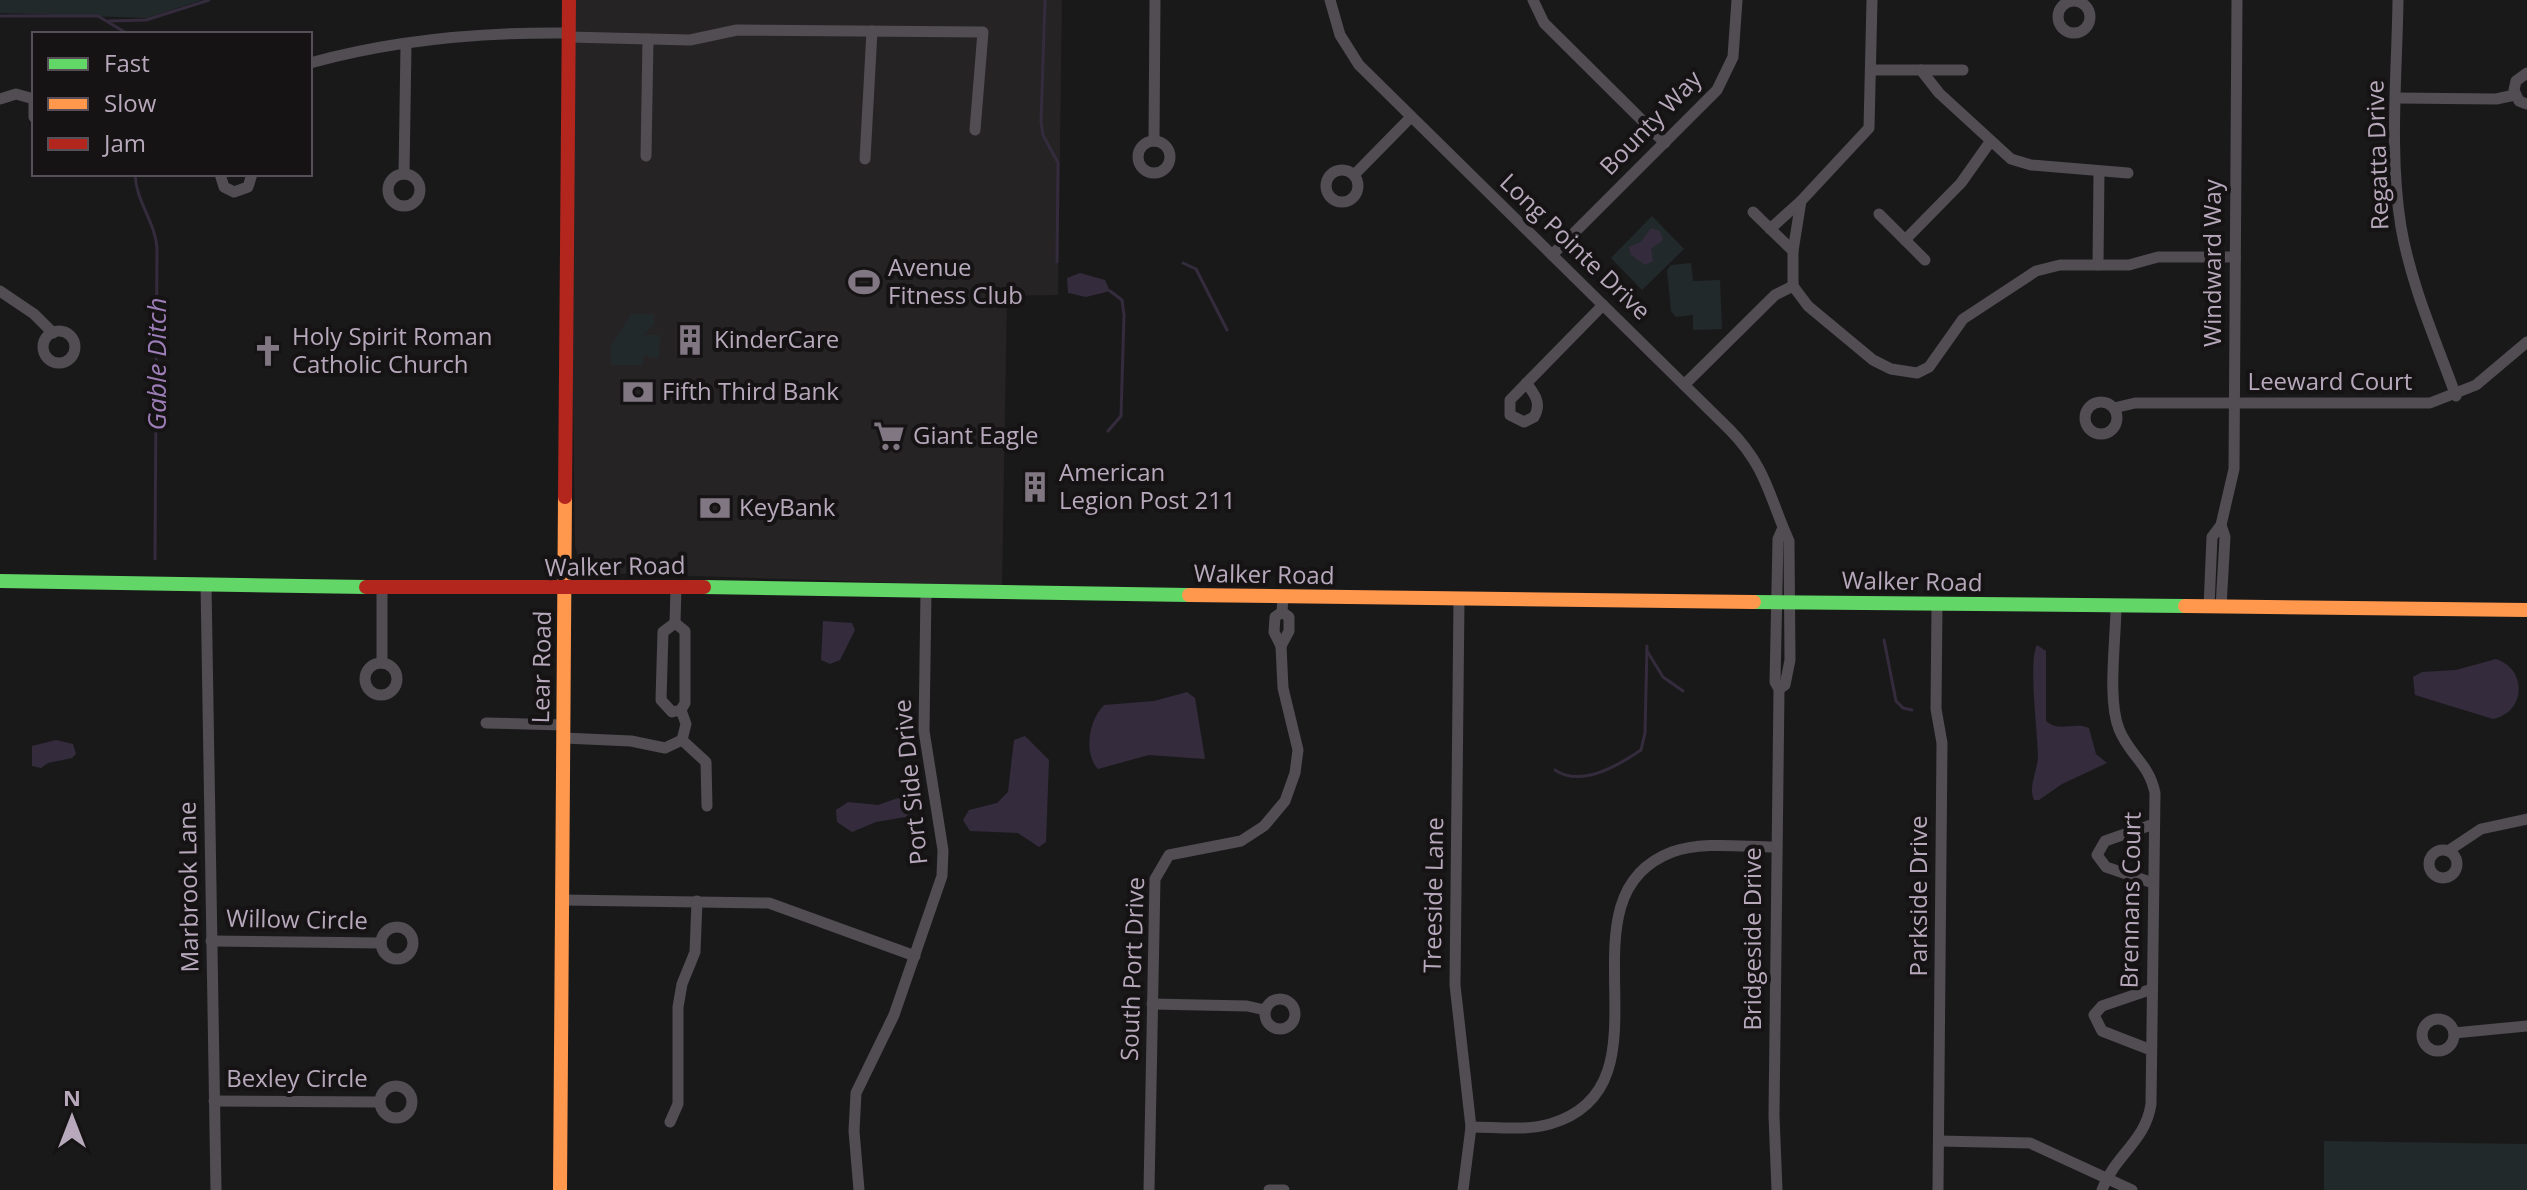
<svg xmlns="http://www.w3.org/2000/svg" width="2527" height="1190" viewBox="0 0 2527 1190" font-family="'Open Sans',sans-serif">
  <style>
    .built { fill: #262325 }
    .green { fill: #22292b }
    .water { fill: #342b3d }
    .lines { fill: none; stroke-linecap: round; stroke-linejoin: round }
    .stream { stroke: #342b3d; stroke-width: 3 }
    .street { stroke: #514d53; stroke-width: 11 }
    .fast { stroke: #63d668; stroke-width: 14 }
    .slow { stroke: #ff974d; stroke-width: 14 }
    .jam { stroke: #b3261e; stroke-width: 14 }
    .labels { text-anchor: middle; stroke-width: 8; stroke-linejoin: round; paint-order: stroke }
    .street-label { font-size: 24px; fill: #b7a9bb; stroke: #161315 }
    .poi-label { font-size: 24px; fill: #b7a9bb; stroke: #161315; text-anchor: start }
    .water-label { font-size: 26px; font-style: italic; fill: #9e7eb9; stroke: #161315 }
  </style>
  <rect width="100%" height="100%" fill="#1a191a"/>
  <path class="built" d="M575,0H1062L1058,295L1007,296L1002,586L602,573L581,564L575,546L572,313Z"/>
  <g class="green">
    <path d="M0,0H202L147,18L0,13Z"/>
    <path d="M1652,216L1684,249L1642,290L1611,258Z"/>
    <path d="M1691,263L1693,281L1720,280L1722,329L1693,330V315L1676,317L1671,311L1667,270L1671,265Z"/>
    <path d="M631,314H654V324L643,335H660L659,359L644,355L643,365H611V346Z"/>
    <path d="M2324,1141L2527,1144V1190H2324Z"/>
  </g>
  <g class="water">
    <path d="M1651,228L1660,231L1663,240L1651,249L1653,261L1645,265L1631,255L1629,247L1641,242Z"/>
    <path d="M1080,273L1105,280L1110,291L1086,297L1068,293L1067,278Z"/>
    <path d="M823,621L852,623L855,630L840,660L830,664L821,660Z"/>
    <path d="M2037,645L2046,651V721C2059,733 2074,721 2089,728L2096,754L2107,763L2062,784L2039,800H2034C2028,787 2037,772 2038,757C2038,736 2028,661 2037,645Z"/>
    <path d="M2496,659C2527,669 2527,712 2493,719L2415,695L2413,677L2422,672L2456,670Z"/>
    <path d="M1187,692L1195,698L1205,759L1149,755L1098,769C1083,753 1089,720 1104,705L1154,701Z"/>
    <path d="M1025,736L1049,760L1046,842L1039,847L1018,833L970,831L963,820L969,810L997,803L1008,792L1014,740Z"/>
    <path d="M56,740L73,744L76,754L72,758L48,763L41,768L32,766V746Z"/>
    <path d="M898,798L912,805L911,816L876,822L852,832L837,822L836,810L848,802L878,805Z"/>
  </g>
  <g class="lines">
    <g class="stream">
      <path d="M1045,0L1041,122L1043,135L1058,163L1057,262"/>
      <path d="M0,16H98L128,34"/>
      <path d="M108,21L146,20L209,0"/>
      <path d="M135,174C136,202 155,221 157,248L155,559"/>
      <path d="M1183,263L1196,269L1227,330"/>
      <path d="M1108,431L1121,416L1124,315L1122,300L1110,291"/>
      <path d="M1884,640L1896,701L1903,708L1912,710"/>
      <path d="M1647,651L1663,677L1683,691"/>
      <path d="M1555,770C1581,788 1619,765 1641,750L1645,733L1647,646"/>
    </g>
    <g class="street">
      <path d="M1330,0L1340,35L1359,65L1730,430C1767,468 1769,497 1789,541L1790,660L1785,685L1779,689"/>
      <path d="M1533,0L1544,23L1665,143"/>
      <path d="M2398,0C2397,74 2389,153 2401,227C2411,285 2436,341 2456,396"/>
      <circle cx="2074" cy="17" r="16"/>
      <path d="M569,37L690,40L737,30L983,32L975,130"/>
      <path d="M310,63C393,40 483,32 569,33"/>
      <path d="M1871,70H1963"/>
      <path d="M1921,70L1939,93L2011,159L2031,165L2128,173"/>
      <path d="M2527,73L2516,81L2514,90L2519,101L2527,104"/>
      <path d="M2397,98L2496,99L2515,95"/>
      <path d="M0,99L16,94L34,99"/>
      <path d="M34,100V117"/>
      <path d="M1154,141L1155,0"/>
      <circle cx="1154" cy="157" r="16"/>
      <path d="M646,156L648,39"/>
      <path d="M865,159L872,31"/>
      <circle cx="1342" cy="186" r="16"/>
      <circle cx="404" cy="190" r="16"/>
      <path d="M220,174L224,187L234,192L248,187L252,174"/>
      <path d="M404,174L406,45"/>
      <path d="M1354,175L1411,117"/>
      <path d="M1753,212L1793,251"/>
      <path d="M1879,214L1925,260"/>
      <path d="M1770,229L1801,201"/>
      <path d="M1905,240L1961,183L1990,142"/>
      <path d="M1552,255L1717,90L1733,57L1737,0"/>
      <path d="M2098,265L2099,171"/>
      <path d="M1793,286V251L1801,201L1869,128L1872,0"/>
      <path d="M0,291L34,314L53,333"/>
      <circle cx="59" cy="347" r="16"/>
      <path d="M1526,383C1535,394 1542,404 1534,417L1524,422L1510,415V400L1603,305"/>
      <path d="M1684,385L1775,295L1793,286L1808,306L1873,360L1891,369L1917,373L1929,367L1963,319L2036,271L2060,265H2129L2158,257H2235"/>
      <circle cx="2101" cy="418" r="16"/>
      <path d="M2114,408L2135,403H2430L2476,385L2527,342"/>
      <path d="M2221,525L2225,537L2221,607"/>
      <path d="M206,584L216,1190"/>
      <path d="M1459,599L1455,985L1471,1127L1463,1190"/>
      <path d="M1937,604L1936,709L1942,743L1938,1190"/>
      <path d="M2209,607L2212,537L2221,525L2234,469L2237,0"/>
      <path d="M1282,612L1275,617L1274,632L1281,646L1289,631V617L1282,612L1283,597"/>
      <path d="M675,623L685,631V703L681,710L672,712L661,700L663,632Z"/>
      <path d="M675,623L676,587"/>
      <circle cx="381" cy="679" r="16"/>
      <path d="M382,663V586"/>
      <path d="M681,710L686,724L682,740"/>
      <path d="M486,723L564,725"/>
      <path d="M564,738L631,741L665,748L682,740L706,762L707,806"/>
      <circle cx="2443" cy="864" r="14"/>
      <path d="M2448,851L2481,829L2527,819"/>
      <path d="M2153,883L2106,867L2097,855L2105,841L2154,824"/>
      <path d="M563,900L769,903L915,956"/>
      <circle cx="397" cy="943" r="16"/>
      <path d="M211,941L381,943"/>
      <circle cx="1280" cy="1014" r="15"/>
      <path d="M1152,1004L1247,1006L1265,1010"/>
      <circle cx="2438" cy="1035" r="16"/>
      <path d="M2454,1033L2527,1026"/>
      <path d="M2151,1050L2102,1031L2094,1015L2102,1006L2152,989"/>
      <circle cx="396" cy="1102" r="16"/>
      <path d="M214,1101L379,1102"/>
      <path d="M670,1122L678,1104V1007L682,984L695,952L697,901"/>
      <path d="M1471,1127C1496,1127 1525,1131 1550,1124C1681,1086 1551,898 1672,852C1703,841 1743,847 1775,847"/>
      <path d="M1939,1141L2030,1143L2132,1190"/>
      <path d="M859,1190L854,1131L856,1093L894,1015L942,876L943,850L924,731L926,592"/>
      <path d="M1149,1190L1155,879L1169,855L1241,841L1264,826L1285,801L1295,773L1298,750L1283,688L1281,646"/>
      <path d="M1269,1190H1284"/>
      <path d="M1777,1190L1774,1116L1779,689L1775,682L1778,539L1782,530"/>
      <path d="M2102,1190C2114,1156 2146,1141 2151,1104L2155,793C2149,763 2129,755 2119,729C2107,699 2116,640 2116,606"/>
    </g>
    <g class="fast">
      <path d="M0,581L366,587"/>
      <path d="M704,587L1189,595"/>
      <path d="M1754,602L2185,606"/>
    </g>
    <g class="slow">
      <path d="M1189,595L1754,602"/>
      <path d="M2185,606L2527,610"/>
      <path d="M560,1190L565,497"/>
    </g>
    <g class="jam">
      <path d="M565,497L569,0"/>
      <path d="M366,587H704"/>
    </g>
  </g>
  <defs>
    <symbol id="stadium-bare" viewBox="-9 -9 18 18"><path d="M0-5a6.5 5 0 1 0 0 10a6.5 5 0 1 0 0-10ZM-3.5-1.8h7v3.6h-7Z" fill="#807783" stroke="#161315" stroke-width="2.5" paint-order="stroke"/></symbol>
    <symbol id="building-bare" viewBox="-9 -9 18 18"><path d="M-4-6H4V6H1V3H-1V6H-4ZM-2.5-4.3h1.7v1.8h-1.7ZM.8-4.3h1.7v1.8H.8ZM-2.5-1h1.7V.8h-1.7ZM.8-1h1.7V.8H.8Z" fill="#807783" stroke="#161315" stroke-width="2.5" paint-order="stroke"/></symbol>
    <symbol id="church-bare" viewBox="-9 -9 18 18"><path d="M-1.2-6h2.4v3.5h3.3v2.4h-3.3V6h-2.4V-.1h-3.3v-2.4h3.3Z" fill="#807783" stroke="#161315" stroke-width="2.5" paint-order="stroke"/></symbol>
    <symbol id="bank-bare" viewBox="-9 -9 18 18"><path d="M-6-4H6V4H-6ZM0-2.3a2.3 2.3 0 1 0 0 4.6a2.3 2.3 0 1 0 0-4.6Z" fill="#807783" stroke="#161315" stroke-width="2.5" paint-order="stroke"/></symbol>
    <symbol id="supermarket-bare" viewBox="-9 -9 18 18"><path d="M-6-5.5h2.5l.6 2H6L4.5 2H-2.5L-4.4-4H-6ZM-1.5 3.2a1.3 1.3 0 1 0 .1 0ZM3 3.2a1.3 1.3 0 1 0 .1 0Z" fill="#807783" stroke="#161315" stroke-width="2.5" paint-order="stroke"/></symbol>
  </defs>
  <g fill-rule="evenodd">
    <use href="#stadium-bare" x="842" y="260" width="44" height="44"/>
    <use href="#building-bare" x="668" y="318" width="44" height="44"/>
    <use href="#church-bare" x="246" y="329" width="44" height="44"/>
    <use href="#bank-bare" x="616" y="370" width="44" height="44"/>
    <use href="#supermarket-bare" x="867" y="414" width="44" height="44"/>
    <use href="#building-bare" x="1013" y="465" width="44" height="44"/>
    <use href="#bank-bare" x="693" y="486" width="44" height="44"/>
  </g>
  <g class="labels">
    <g class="street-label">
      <text transform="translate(1651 123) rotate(-46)" y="8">Bounty Way</text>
      <text transform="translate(2378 155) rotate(-92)" y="8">Regatta Drive</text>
      <text transform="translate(1575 247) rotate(44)" y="8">Long Pointe Drive</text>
      <text transform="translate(2213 263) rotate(-90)" y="8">Windward Way</text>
      <text x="2330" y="390">Leeward Court</text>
      <text transform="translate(615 567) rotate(-1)" y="8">Walker Road</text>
      <text transform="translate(1264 575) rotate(1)" y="8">Walker Road</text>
      <text transform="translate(1912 582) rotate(1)" y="8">Walker Road</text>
      <text transform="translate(542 667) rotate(-89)" y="8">Lear Road</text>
      <text transform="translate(911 782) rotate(-96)" y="8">Port Side Drive</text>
      <text transform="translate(189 887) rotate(-91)" y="8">Marbrook Lane</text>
      <text transform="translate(1434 895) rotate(-89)" y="8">Treeside Lane</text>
      <text transform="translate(1919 896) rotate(-90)" y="8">Parkside Drive</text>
      <text transform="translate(2131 900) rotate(-89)" y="8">Brennans Court</text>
      <text transform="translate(297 920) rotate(1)" y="8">Willow Circle</text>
      <text transform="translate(1753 939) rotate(-90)" y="8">Bridgeside Drive</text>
      <text transform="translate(1133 969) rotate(-88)" y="8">South Port Drive</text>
      <text x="297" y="1087">Bexley Circle</text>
    </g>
    <g class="poi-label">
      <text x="888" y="276">Avenue<tspan x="888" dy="28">Fitness Club</tspan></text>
      <text x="292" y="345">Holy Spirit Roman<tspan x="292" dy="28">Catholic Church</tspan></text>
      <text x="714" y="348">KinderCare</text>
      <text x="662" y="400">Fifth Third Bank</text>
      <text x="913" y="444">Giant Eagle</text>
      <text x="1059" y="481">American<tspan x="1059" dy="28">Legion Post 211</tspan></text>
      <text x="739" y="516">KeyBank</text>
    </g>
    <g class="water-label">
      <text transform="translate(157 364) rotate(-90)" y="9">Gable Ditch</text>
    </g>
  </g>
  <rect x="32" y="32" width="280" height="144" fill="#161315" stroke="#564f57" stroke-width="2"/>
  <rect x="48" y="58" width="40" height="12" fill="#63d668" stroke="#564f57" stroke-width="2"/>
  <text x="104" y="72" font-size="24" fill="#b7a9bb">Fast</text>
  <rect x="48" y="98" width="40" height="12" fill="#ff974d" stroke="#564f57" stroke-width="2"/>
  <text x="104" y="112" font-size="24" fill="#b7a9bb">Slow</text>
  <rect x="48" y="138" width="40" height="12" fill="#b3261e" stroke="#564f57" stroke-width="2"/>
  <text x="104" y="152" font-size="24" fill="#b7a9bb">Jam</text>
  <g transform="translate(72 1118)" stroke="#161315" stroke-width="6" paint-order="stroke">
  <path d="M0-6L14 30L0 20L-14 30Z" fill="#b7a9bb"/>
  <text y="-12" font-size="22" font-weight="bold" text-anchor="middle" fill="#b7a9bb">N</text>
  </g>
</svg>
